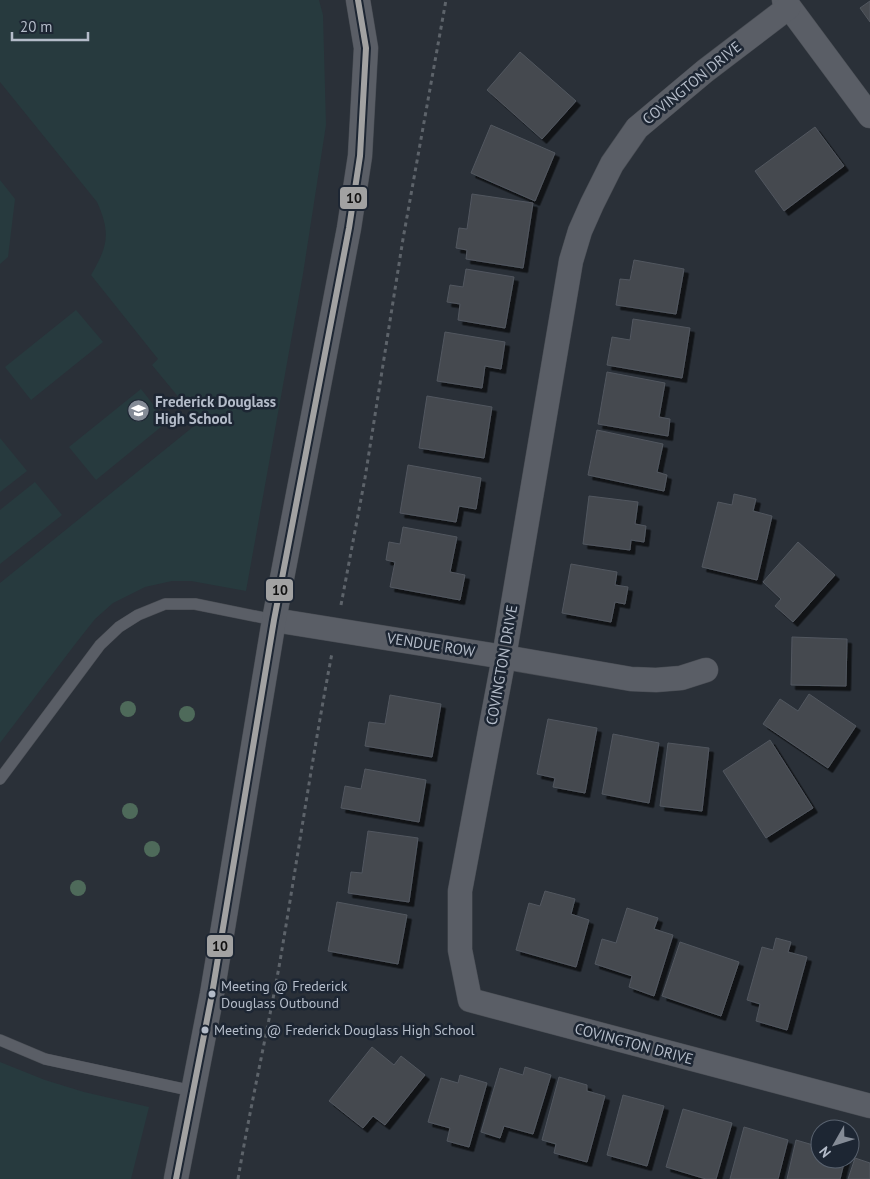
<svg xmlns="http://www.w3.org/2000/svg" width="870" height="1179" viewBox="0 0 870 1179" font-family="'PT Sans',sans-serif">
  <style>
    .green { fill: #273a3e }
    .building { fill: #444950; stroke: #52575f; filter: url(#shadow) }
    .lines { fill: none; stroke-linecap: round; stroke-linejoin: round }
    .service-casing { stroke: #484c53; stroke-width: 12 }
    .minor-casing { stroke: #484c53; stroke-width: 25 }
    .path { stroke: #5d636a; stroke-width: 3; stroke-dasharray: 4 4; stroke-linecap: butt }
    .service { stroke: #5a5e66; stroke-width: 11 }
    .minor { stroke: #5a5e66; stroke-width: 24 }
    .bus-1-casing { stroke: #1d2633; stroke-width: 10 }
    .bus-1 { stroke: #a2a2a2; stroke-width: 6 }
    .tree { fill: #4e6a5a }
    .bus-dot { fill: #b4bcc9; stroke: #1d2633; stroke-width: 2 }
    .labels { text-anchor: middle; stroke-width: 5; stroke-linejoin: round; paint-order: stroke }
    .bus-label { font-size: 14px; fill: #b4bcc9; stroke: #1d2633; text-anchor: start }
    .street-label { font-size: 15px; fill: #b4bcc9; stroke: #1d2633 }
    .poi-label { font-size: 15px; font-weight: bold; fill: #b4bcc9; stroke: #1d2633; text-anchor: start }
    .line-badge { stroke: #1d2633; stroke-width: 2 }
    .pale-badge-label { font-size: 14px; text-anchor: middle; font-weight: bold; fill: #111 }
  </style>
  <defs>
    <filter id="shadow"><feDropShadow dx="4.5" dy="4.5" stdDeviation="0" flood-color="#0009"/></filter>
  </defs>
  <rect width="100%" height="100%" fill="#2a3038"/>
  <g class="green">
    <path d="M0,0H319L323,15L326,125L303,274L246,591L191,581H172L145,587L113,603L95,619L76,643L0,743V583L199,422L152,365L158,359L91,275C108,246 111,233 97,202L0,82Z"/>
    <path d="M0,180L15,199L8,257L0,264Z"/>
    <path d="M76,310L103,342L31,400L5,367Z"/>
    <path d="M141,389L167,422L96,480L69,447Z"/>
    <path d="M0,438L27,471L0,492Z"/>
    <path d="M35,482L62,515L0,564V510Z"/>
    <path d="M0,1062L45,1080L84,1092L149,1107L131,1179H0Z"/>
  </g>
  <g class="building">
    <path d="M870,1V22L860,8Z"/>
    <path d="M520,52L576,101L542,139L487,90Z"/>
    <path d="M491,125L555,153L535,201L471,173Z"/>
    <path d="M815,127L844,166L784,211L755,171Z"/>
    <path d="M472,194L533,203L523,268L466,259L467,250L456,248L459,228L467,229Z"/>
    <path d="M634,260L684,269L676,314L616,305L620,279L630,280Z"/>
    <path d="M466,269L514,277L505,328L458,320L460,304L447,302L450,285L463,287Z"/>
    <path d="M633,319L690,328L682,378L607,365L612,337L630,340Z"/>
    <path d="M445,332L505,342L501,369L485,366L482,388L437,381Z"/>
    <path d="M607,372L665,383L659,417L670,419L668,436L598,424Z"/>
    <path d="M427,396L492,407L484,458L419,448Z"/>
    <path d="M597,430L663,444L657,472L667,475L664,491L588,475Z"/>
    <path d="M408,465L481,478L476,509L459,506L456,522L400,513Z"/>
    <path d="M734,494L756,499L753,511L772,516L757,580L702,567L718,502L732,505Z"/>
    <path d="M589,496L638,502L635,524L646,526L644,542L631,540L630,550L583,544Z"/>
    <path d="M403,527L457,537L450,572L465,575L460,600L390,587L395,562L386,560L389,542L400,544Z"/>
    <path d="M798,542L835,575L793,622L775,606L781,599L763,582Z"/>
    <path d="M571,564L617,572L615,585L628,587L625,604L615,602L611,622L562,613Z"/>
    <path d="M792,637L847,639L846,686L791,685Z"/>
    <path d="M809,694L856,726L828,768L763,724L780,699L798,711Z"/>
    <path d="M390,695L441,704L432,757L365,746L369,722L385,724Z"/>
    <path d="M548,719L597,728L585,793L553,787L555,778L537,774Z"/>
    <path d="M613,734L659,743L649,803L602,794Z"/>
    <path d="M770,740L813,808L766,838L723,771Z"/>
    <path d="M668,743L709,748L702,811L660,806Z"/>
    <path d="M365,769L426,780L419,822L341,808L345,786L361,789Z"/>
    <path d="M368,831L418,838L409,902L348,893L351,872L362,873Z"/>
    <path d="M545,891L575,899L571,914L589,920L576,967L516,950L529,903L540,906Z"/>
    <path d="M337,902L407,915L398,964L328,951Z"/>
    <path d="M627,908L658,918L654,929L673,935L654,996L629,987L632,976L595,964L602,939L616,943Z"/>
    <path d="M776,938L791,942L788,952L807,957L787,1030L756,1021L760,1004L747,1000L762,947L773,950Z"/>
    <path d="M680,942L739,962L721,1016L662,996Z"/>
    <path d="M372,1047L394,1065L401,1056L425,1075L385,1125L373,1116L363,1128L329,1101Z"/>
    <path d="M525,1067L551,1075L533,1134L504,1126L500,1138L481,1132L500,1068L523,1075Z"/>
    <path d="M460,1075L487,1083L469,1147L447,1141L450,1128L428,1122L441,1078L458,1083Z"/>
    <path d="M559,1077L587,1085V1091L605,1096L587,1162L554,1153L556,1144L542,1140Z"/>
    <path d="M623,1095L664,1106L647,1166L607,1155Z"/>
    <path d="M683,1109L732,1123L716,1179H706L666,1167Z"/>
    <path d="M744,1127L788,1140L778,1179H730Z"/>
    <path d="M796,1140L820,1147V1159H845L840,1179H787Z"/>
    <path d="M855,1158L870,1163V1179H848Z"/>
  </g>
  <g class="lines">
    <defs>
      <g id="service">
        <path d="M0,779L100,645L119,627L138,615L165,604H195L274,620"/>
        <path d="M0,1040L45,1059L193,1091"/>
      </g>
      <g id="minor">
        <path d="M784,0L870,116"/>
        <path d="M789,7L705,71L637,128L612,164L592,204L580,231L571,261L504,657L460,891V950L470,1000L870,1106"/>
        <path d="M274,620L504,657L631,679L656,680L681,678L706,670"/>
        <path d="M176,1179L212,994L274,620L349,228L360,156L366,48L358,0"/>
      </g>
    </defs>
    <use href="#service" class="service-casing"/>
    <use href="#minor" class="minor-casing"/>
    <g class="path">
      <path d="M341,605L365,478L403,239L446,0"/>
      <path d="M238,1179C250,1108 266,1038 279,967C297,862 312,758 332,653"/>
    </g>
    <use href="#service" class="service"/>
    <use href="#minor" class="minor"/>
    <defs>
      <path id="bus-1" d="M176,1179L212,994L274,620L349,228L360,156L366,48L358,0"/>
    </defs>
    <use href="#bus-1" class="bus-1-casing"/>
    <use href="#bus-1" class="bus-1"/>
  </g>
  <g class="tree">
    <circle cx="128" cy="709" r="8"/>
    <circle cx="187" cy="714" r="8"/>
    <circle cx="130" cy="811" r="8"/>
    <circle cx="152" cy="849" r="8"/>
    <circle cx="78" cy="888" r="8"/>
  </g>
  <defs>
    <symbol id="school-disc" viewBox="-11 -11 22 22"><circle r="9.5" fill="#848b96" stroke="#1d2633"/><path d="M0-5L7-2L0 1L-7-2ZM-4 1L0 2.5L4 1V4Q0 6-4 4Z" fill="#fff"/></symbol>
  </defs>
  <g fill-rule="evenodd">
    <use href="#school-disc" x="126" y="398" width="25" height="25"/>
  </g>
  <g class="bus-dot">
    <circle cx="212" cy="994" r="4.5"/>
    <circle cx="205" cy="1030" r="4.5"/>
  </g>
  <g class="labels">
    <g class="bus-label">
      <text x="221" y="991">Meeting @ Frederick<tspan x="221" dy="17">Douglass Outbound</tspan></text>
      <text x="214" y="1035">Meeting @ Frederick Douglass High School</text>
    </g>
    <g class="street-label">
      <text transform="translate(692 83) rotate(-39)" y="5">COVINGTON DRIVE</text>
      <text transform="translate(431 645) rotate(9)" y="5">VENDUE ROW</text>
      <text transform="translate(502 665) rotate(-80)" y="5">COVINGTON DRIVE</text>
      <text transform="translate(634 1044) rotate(15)" y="5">COVINGTON DRIVE</text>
    </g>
    <g class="poi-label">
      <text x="155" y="407">Frederick Douglass<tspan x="155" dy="17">High School</tspan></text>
    </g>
  </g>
  <g class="line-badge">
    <rect x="339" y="186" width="29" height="24" rx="5" fill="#a2a2a2"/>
    <rect x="265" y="578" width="29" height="24" rx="5" fill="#a2a2a2"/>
    <rect x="206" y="934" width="28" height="24" rx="5" fill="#a2a2a2"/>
  </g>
  <g class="pale-badge-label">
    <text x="354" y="203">10</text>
    <text x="280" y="595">10</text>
    <text x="220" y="951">10</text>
  </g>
  <g transform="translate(835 1144) rotate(231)"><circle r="24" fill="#1d2633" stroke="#59626f"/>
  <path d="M0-4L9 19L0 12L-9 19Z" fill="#848b96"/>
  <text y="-8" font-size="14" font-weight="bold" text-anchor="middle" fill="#b4bcc9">N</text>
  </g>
  <path d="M12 32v8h76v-8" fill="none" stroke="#b4bcc9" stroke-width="2.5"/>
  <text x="20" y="32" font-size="15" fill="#b4bcc9" stroke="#1d2633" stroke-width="4" paint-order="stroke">20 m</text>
</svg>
